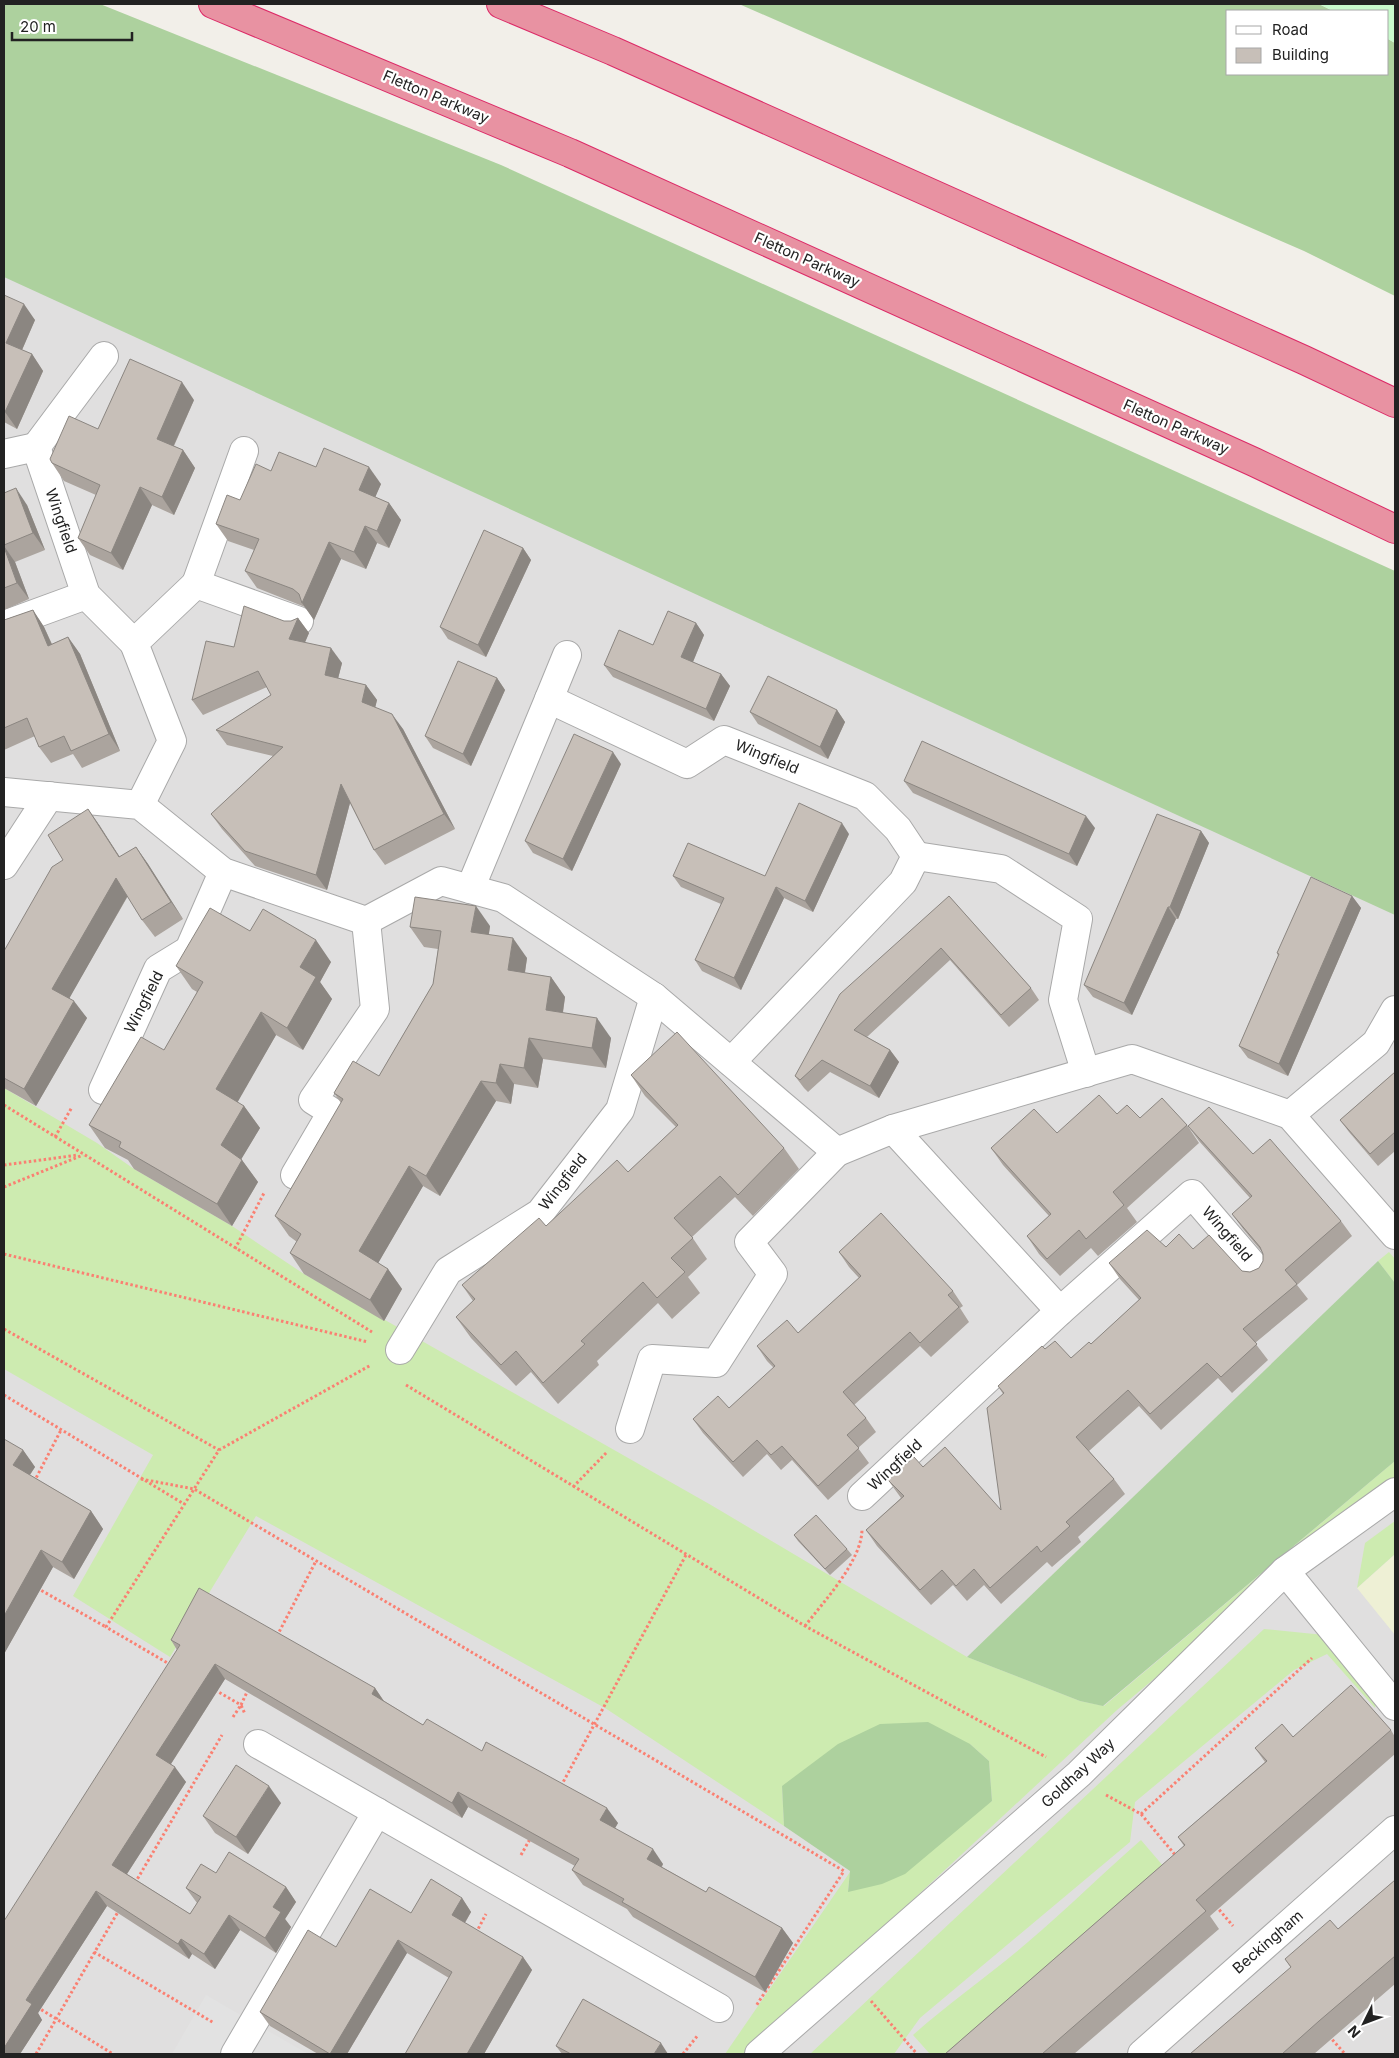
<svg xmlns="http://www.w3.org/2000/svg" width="1399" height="2058" viewBox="0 0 1399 2058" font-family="Inter,sans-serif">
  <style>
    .residential { fill: #e0dfdf }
    .farmland { fill: #eef0d5 }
    .grass { fill: #cdebb0 }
    .forest { fill: #add19e }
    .park { fill: #c8facc }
    .parking { fill: #e2e2e2 }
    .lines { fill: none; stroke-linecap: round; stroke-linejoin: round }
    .minor-casing { stroke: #a9a9a9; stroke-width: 30 }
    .highway-casing { stroke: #dc2a67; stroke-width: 30 }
    .path { stroke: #fa8072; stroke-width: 3; stroke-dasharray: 2.5 2.5; stroke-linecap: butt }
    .minor { stroke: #fff; stroke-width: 28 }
    .highway { stroke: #e892a2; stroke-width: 28 }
    .wall { fill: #aba49e }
    .shaded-wall { fill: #8b8681 }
    .building { fill: #c7bfb8; stroke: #8b8681 }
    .labels { text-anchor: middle; stroke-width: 4.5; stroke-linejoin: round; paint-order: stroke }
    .street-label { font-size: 15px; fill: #222; stroke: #fff }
  </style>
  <rect width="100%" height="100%" fill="#f2efe9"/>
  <path class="residential" d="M4,177L1395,780V2054H4Z"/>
  <path class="farmland" d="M1395,1554V1635L1357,1588Z"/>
  <g class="grass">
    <path d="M4,1088L97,1143L134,1169L232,1226L304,1274L711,1505L967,1657L1080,1701L1104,1706L1395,1461V1477L1117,1710L747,2054H725L850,1872L848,1891L992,1801L989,1761L970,1744L782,1786L784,1826L605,1708L256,1516L170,1657L73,1596L153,1455L4,1369Z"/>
    <path d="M1389,1252L1395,1259V1283L1378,1261Z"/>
    <path d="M1395,1521V1554L1357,1588L1365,1543Z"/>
    <path d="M1264,1629L1334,1636L1381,1686L1375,1708L1327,1654L1294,1670L1135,1802L1130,1842L920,2018L894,2054H810Z"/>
    <path d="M1141,1840L1176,1881L977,2054H930L913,2035C950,2002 991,1974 1028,1942C1067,1909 1103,1873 1141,1840Z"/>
  </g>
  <g class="forest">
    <path d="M4,4H100L501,165L1395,571V915L4,277Z"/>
    <path d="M739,4H1319L1333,11H1228V74H1388V39L1395,43V296L1304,251Z"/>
    <path d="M1378,1261L1395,1283V1461L1103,1706L1080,1701L967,1657Z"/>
    <path d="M928,1722L970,1744L989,1761L992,1801L905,1874L882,1884L848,1892L850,1871L784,1826L782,1786L838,1744L880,1724Z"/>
  </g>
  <path class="park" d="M1319,4H1395V43L1388,39V11H1333Z"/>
  <path class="parking" d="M206,1995L308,2054H172Z"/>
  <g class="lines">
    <defs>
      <g id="minor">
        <path d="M36,447L104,356"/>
        <path d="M4,454L36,447L86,595L134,643"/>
        <path d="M196,584L244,451"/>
        <path d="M4,625L86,595"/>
        <path d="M549,699L567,655"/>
        <path d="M4,792L140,805L223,872L366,921L441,881L503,898L654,997L837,1152L893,1129L1132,1059L1290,1115L1395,1235"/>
        <path d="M140,805L172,741L134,643L196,584L299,621"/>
        <path d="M916,856L1001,869L1078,919L1063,1000L1086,1073"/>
        <path d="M4,865L49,796"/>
        <path d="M470,889L549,699L687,764L724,740L865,796L898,829L916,856L903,882L731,1062"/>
        <path d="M103,1090L158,969L189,950L223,872"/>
        <path d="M1290,1115L1376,1043L1395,1010"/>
        <path d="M893,1129L1060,1311L1192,1194L1259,1272"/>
        <path d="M295,1175L332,1112L313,1100L375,1009L366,921"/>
        <path d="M400,1350L448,1271L540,1213L620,1110L654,997"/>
        <path d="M630,1429L652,1359L716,1363L773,1274L749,1242L837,1152"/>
        <path d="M862,1496L1060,1311"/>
        <path d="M1285,1571L1395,1706"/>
        <path d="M258,1744L719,2008"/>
        <path d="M235,2054L377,1812"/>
        <path d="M759,2054L1079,1774L1285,1571L1395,1492"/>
        <path d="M1142,2054L1395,1830"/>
      </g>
      <g id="highway">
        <path d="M213,4L570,153L1254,462L1395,529"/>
        <path d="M501,4L613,51L1304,360L1395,403"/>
      </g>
    </defs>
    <use href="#minor" class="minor-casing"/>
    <use href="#highway" class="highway-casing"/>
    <g class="path">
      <path d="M4,1105L372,1332"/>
      <path d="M55,1137L72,1107"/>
      <path d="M4,1165L78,1155"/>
      <path d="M4,1187L83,1155"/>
      <path d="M235,1249L264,1193"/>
      <path d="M4,1254L368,1342"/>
      <path d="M4,1329L219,1450"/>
      <path d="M406,1385L805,1626L1046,1757"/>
      <path d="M4,1395L184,1504"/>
      <path d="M141,1479L194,1489L844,1871L756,2006"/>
      <path d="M34,1482L61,1430"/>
      <path d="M573,1487L607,1452"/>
      <path d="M37,1588L106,1627"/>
      <path d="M805,1626C824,1601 862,1561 862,1529"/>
      <path d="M277,1636L316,1561"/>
      <path d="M171,1665L106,1627L219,1450L371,1365"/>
      <path d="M215,1690L241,1705L248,1690"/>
      <path d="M233,1717L241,1705L245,1714"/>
      <path d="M561,1786L686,1555"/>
      <path d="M1106,1795L1141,1814L1176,1856"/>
      <path d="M1141,1814L1312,1658"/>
      <path d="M521,1855L530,1839"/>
      <path d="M135,1883L222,1735"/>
      <path d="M1216,1906L1233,1926"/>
      <path d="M476,1933L486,1914"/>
      <path d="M94,1952L214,2023"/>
      <path d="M871,2001L917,2054"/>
      <path d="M37,2007L113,2054"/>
      <path d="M1329,2036L1345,2054"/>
      <path d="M36,2054L119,1910"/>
      <path d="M683,2054L698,2035"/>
    </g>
    <use href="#minor" class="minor"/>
    <use href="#highway" class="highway"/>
  </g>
  <g class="wall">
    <path d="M4,295L35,320L22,350L32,354L43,371L17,429L4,422Z"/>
    <path d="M194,400L174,446L183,450L195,468L174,515L152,505L123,570L90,555L78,538L96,495L64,481L52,463L98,429Z"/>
    <path d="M316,467L381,484L375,497L389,503L401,520L389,548L377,543L366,569L341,559L314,620L305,607L257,588L245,571L254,550L228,541L216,524L271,471Z"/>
    <path d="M4,493L27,505L45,550L15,562L29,599L4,610Z"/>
    <path d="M523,548L531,560L486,657L448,639L440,627Z"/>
    <path d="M33,610L44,627L52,644L68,637L80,654L120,751L82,768L73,754L51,763L39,747L35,736L4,750V620Z"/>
    <path d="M298,618L309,633L305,642L342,663L338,679L366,685L377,700L375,707L403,729L455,829L385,865L374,850L350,803L327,890L255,866L222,829L211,814L273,756L227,745L216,730L271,695L267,687L203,715L192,700L234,647L284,621H291Z"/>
    <path d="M696,623L704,635L693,662L721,674L730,686L714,721L613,677L604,665L653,645Z"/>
    <path d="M497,678L505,690L471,766L433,748L425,736Z"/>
    <path d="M837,710L845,722L828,759L758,724L750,712Z"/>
    <path d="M621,764L572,871L533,853L525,841Z"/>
    <path d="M904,781L1095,828L1077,866L913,793Z"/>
    <path d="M88,809L120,857L136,847L148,864L183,919L155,937L142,920L128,896L69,998L87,1018L36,1106L4,1088V951L63,860Z"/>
    <path d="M1201,831L1209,843L1178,919H1176L1132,1015L1093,997L1084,985Z"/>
    <path d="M849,834L813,912L784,898L741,990L702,971L695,960L721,904L681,887L673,876H765Z"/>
    <path d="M949,896L1031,988L1039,1000L1009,1027L950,960L867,1037L890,1050L899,1062L879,1098L830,1072L808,1092L804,1088L795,1076Z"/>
    <path d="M1352,896L1361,908L1288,1076L1248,1058L1239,1046L1278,956L1277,953Z"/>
    <path d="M490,926L489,934L527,958L525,973L551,977L565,997L563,1013L611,1038L606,1068L543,1059L538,1088L514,1084L511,1104L496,1101L440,1196L423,1186L378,1263L388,1269L402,1289L384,1321L304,1274L290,1253L297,1242L289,1236L275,1216L341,1103L334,1093L379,1076L433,984L438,949L424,947L410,927Z"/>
    <path d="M250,931L331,962L320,982L332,999L303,1050L276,1035L237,1102L244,1106L260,1128L241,1159L258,1182L232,1226L134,1169L128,1160L105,1148L89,1125L164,1050L197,992L192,989L176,966Z"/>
    <path d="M1395,1072V1151L1378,1166L1349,1132L1340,1120Z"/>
    <path d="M631,1075L784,1148L799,1169L753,1216L735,1197L692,1237L707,1259L688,1277L700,1293L672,1319L658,1303L597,1361L599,1365L558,1404L531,1372L516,1386L471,1338L456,1317L473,1301L462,1285L546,1226L628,1172L676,1127L645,1096Z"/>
    <path d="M1117,1114L1187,1125L1199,1143L1127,1208L1137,1222L1098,1256L1091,1248L1060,1276L1039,1254L1027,1236L1049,1216L1003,1165L991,1148L1057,1133Z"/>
    <path d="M1188,1126L1253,1154L1341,1221L1352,1236L1297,1285L1308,1299L1255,1343L1268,1360L1232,1393L1218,1378L1161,1430L1139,1406L1089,1451L1114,1479L1125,1494L1078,1537L1081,1542L1052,1567L1047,1562L1001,1604L984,1585L967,1601L953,1585L931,1605L877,1546L866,1530L901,1498L888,1480L923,1467L1001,1510L1003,1394L998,1386L1045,1349L1071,1358L1091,1344L1139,1300L1120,1279L1109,1263L1166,1247L1193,1249L1242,1271L1250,1272L1259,1268L1263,1261V1253L1243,1229L1232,1214L1250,1198L1199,1141Z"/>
    <path d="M839,1252L953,1291L963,1306L960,1308L969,1322L931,1357L920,1346L854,1405L866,1418L876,1432L858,1448L869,1463L828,1500L792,1460L781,1470L767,1454L743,1477L703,1433L693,1419L729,1408L774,1368L767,1361L757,1346L798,1333L859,1278L849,1267Z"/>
    <path d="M23,1450L35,1467L30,1475L91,1511L103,1529L74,1579L53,1567L4,1654Z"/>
    <path d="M794,1535L847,1549L852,1555L830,1575L798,1541Z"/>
    <path d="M171,1640L375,1688L384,1701L423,1725L482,1751L618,1823L615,1828L663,1864L662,1867L706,1892L782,1928L793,1943L765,1992L633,1917L627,1909L583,1885L572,1870L575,1866L468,1807L462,1818L225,1679L171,1764L186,1782L127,1874L190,1914L197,1903L186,1888L216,1873L286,1887L296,1902L285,1919L291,1927L276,1953L240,1930L215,1969L192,1954L189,1959L107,1906L38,2013L42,2020L20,2054L177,1650Z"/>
    <path d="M1391,1730L1395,1737V1754L1210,1916L1219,1929L1074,2054H945L1184,1846L1178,1837L1265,1762L1255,1748L1293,1737Z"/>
    <path d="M281,1803L248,1854L215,1833L203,1816Z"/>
    <path d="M1395,1880V1984L1314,2054H1190L1291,1968L1285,1959L1338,1929Z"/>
    <path d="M462,1898L471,1912L465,1923L523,1957L532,1970L484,2054H405L449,1978L407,1953L347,2054H318L270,2026L260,2012L336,1947L411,1913Z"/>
    <path d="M556,2046L668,2054H562Z"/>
  </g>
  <g class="shaded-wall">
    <path d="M24,304L35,320L18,359L6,343Z"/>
    <path d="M32,354L43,371L17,429L5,412Z"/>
    <path d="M182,382L194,400L169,456L157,439Z"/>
    <path d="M183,450L195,468L174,515L162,497Z"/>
    <path d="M369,467L381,484L371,507L359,490Z"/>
    <path d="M140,487L152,505L123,570L111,553Z"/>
    <path d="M16,488L27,505L45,550L33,533Z"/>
    <path d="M389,503L401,520L389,548L377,531Z"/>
    <path d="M365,526L377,543L366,569L354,552Z"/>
    <path d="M329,542L341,559L314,620L302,603Z"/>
    <path d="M4,546L15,562L29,599L17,583Z"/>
    <path d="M523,548L531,560L486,657L478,645Z"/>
    <path d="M33,610L44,627L60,663L48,646Z"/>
    <path d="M298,618L309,633L300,654L289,639Z"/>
    <path d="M696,623L704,635L690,669L681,657Z"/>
    <path d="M68,637L80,654L120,751L109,734Z"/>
    <path d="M331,648L342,663L335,690L325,675Z"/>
    <path d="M721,674L730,686L714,721L706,709Z"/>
    <path d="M497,678L505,690L471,766L463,754Z"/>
    <path d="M366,685L377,700L373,717L362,702Z"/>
    <path d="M837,710L845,722L828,759L820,747Z"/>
    <path d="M392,714L403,729L455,829L444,814Z"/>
    <path d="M613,752L621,764L572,871L563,859Z"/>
    <path d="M341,784L351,799L327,890L316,875Z"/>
    <path d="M88,809L100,826L131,875L119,857Z"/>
    <path d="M1086,816L1095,828L1077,866L1069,854Z"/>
    <path d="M842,823L849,834L813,912L805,901Z"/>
    <path d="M1201,831L1209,843L1178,919L1170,907Z"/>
    <path d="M136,847L148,864L183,919L171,902Z"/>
    <path d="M116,878L128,895L65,1006L52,989Z"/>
    <path d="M776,887L784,898L741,990L734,978Z"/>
    <path d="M1352,896L1361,908L1288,1076L1279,1064Z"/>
    <path d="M476,906L490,926L486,952L471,932Z"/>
    <path d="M1168,907L1176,919L1132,1015L1124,1003Z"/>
    <path d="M513,938L527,958L522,990L508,970Z"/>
    <path d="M316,940L331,962L320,982L332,999L303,1050L287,1028L300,967Z"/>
    <path d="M551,977L565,997L560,1031L546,1010Z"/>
    <path d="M74,1001L87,1018L36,1106L24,1089Z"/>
    <path d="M261,1012L276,1035L232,1112L216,1089Z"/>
    <path d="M597,1018L611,1038L606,1068L592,1048Z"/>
    <path d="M529,1038L543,1059L538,1088L524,1068Z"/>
    <path d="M890,1050L899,1062L879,1098L870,1086Z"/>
    <path d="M500,1064L514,1084L511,1104L496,1083Z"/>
    <path d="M481,1081L496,1101L440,1196L426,1176Z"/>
    <path d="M244,1106L260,1128L236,1168L221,1145Z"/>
    <path d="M242,1160L258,1182L232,1226L217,1204Z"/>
    <path d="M409,1166L423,1186L373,1272L359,1251Z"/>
    <path d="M388,1269L402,1289L384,1321L370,1300Z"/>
    <path d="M23,1450L35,1467L25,1482L13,1465Z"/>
    <path d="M91,1511L103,1529L74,1579L62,1562Z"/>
    <path d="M41,1550L53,1567L4,1654V1616Z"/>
    <path d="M215,1664L225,1679L167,1770L156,1755Z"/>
    <path d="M375,1688L385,1703L372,1694Z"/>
    <path d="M175,1767L186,1782L123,1880L112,1865Z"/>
    <path d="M269,1786L281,1803L248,1854L236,1837Z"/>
    <path d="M458,1792L468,1807L462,1818L452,1803Z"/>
    <path d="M607,1808L618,1823L611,1835L600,1820Z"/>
    <path d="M653,1849L663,1864L657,1874L647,1859Z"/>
    <path d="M286,1887L296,1902L285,1919L291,1927L276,1953L265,1938L273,1907Z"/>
    <path d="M96,1891L107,1906L38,2013L42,2020L20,2054H4V2048L26,2000Z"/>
    <path d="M462,1898L471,1912L461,1929L452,1915Z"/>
    <path d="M229,1915L240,1930L215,1969L204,1954Z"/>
    <path d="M782,1928L793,1943L765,1992L755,1977Z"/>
    <path d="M181,1939L192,1954L189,1959L178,1944Z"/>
    <path d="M398,1940L407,1953L347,2054H330Z"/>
    <path d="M523,1957L532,1970L484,2054H467Z"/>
    <path d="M661,2043L668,2054H654Z"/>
  </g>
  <g class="building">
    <path d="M4,295L24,304L6,343L32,354L5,412L4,411Z"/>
    <path d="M130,359L182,382L157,439L183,450L162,497L140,487L111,553L78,538L100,485L52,463L50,459L69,416L98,429Z"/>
    <path d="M324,448L369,467L359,490L389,503L377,531L365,526L354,552L329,542L302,603L299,594L293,589L245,571L259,539L216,524L227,495L240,500L256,464L271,471L279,452L316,467Z"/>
    <path d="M16,488L33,533L4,545V493Z"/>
    <path d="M484,530L523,548L478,645L440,627Z"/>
    <path d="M4,547L17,583L4,588Z"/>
    <path d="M244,606L284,621H291L298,618L289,639L331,648L325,675L366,685L362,702L392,714L444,814L374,850L341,784L316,875L245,851L211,814L283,747L216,730L271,695L258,671L192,700L206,641L234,647Z"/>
    <path d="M33,610L48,646L68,637L109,734L71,751L64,736L39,747L27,718L4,728V620Z"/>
    <path d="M668,611L696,623L681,657L721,674L706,709L604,665L619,630L653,645Z"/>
    <path d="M458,661L497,678L463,754L425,736Z"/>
    <path d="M768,676L837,710L820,747L750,712Z"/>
    <path d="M574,734L613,752L563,859L525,841Z"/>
    <path d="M922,741L1086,816L1069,854L904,781Z"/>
    <path d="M799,803L842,823L805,901L776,887L734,978L695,960L724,898L673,876L688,843L765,876Z"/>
    <path d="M88,809L119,857L136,847L171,902L142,920L116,878L52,989L74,1001L24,1089L4,1078V951L52,867L63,860L48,835Z"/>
    <path d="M1157,814L1201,831L1170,907H1168L1124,1003L1084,985Z"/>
    <path d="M1311,877L1352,896L1279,1064L1239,1046L1279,954L1277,953Z"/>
    <path d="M949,896L1031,988L1001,1015L941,948L854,1030L890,1050L870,1086L822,1060L800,1080L795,1076L840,994Z"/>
    <path d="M415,897L476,906L471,932L513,938L508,970L551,977L546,1010L597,1018L592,1048L529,1038L524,1068L500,1064L496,1083L481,1081L426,1176L409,1166L359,1251L388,1269L370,1300L290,1253L301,1234L275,1216L343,1099L334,1093L353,1061L379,1076L433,984L441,931L410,927Z"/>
    <path d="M210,908L250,931L263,909L316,940L300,967L316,977L287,1028L261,1012L216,1089L244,1106L221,1145L242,1160L217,1204L119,1147L121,1142L89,1125L141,1037L164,1050L203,982L176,966Z"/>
    <path d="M677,1032L784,1148L738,1195L720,1176L674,1218L693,1238L671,1258L685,1272L657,1298L643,1282L581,1341L585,1344L543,1383L516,1351L501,1365L456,1317L475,1299L462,1285L539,1218L546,1226L617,1160L628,1172L678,1125L631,1075Z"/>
    <path d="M1395,1072V1132L1370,1154L1340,1120Z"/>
    <path d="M1099,1095L1117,1114L1127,1105L1140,1118L1162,1098L1187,1125L1113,1192L1124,1205L1086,1239L1079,1230L1047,1259L1027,1236L1051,1214L991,1148L1034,1109L1057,1133Z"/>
    <path d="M1209,1107L1253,1154L1270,1139L1341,1221L1285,1270L1297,1284L1243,1329L1257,1344L1221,1377L1207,1363L1150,1414L1128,1390L1076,1437L1114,1479L1066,1522L1070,1526L1041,1552L1037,1546L990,1588L974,1569L956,1586L942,1570L920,1590L866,1530L904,1496L888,1480L914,1457L923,1467L945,1447L1001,1510L987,1408L1004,1393L998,1386L1042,1346L1045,1349L1055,1341L1071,1358L1089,1342L1091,1344L1141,1298L1109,1263L1147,1230L1166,1247L1179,1234L1193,1249L1209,1235L1242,1271L1250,1272L1259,1268L1263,1261V1254L1260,1247L1232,1214L1252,1196L1188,1126Z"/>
    <path d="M881,1213L953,1291L948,1295L959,1307L920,1343L910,1332L843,1392L866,1418L847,1435L859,1448L818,1486L782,1446L771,1455L757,1440L733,1462L693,1419L718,1396L729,1408L775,1366L757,1346L787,1320L798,1333L861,1276L839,1252Z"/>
    <path d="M4,1439L23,1450L13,1465L91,1511L62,1562L41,1550L4,1616Z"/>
    <path d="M816,1515L847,1549L825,1569L794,1535Z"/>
    <path d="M199,1588L375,1688L372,1694L423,1725L427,1719L482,1751L486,1742L607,1808L600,1820L653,1849L647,1859L706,1892L709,1887L782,1928L755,1977L622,1902L624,1899L572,1870L579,1859L458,1792L452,1803L215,1664L156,1755L175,1767L112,1865L190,1914L201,1897L186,1888L201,1864L216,1873L229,1852L286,1887L273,1907L281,1912L265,1938L229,1915L204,1954L181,1939L178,1944L96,1891L26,2000L32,2004L4,2048V1921L180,1645L171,1640Z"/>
    <path d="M1351,1685L1391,1730L1196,1900L1206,1911L1042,2054H945L1185,1845L1178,1837L1267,1761L1255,1748L1282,1724L1293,1737Z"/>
    <path d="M236,1765L269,1786L236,1837L203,1816Z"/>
    <path d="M431,1879L462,1898L452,1915L523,1957L467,2054H405L452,1972L398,1940L330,2054L260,2012L308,1930L336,1947L370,1889L411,1913Z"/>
    <path d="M1395,1880V1956L1319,2021L1282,2054H1190L1291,1967L1285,1959L1330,1920L1338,1929Z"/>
    <path d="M583,1999L661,2043L654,2054H571L556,2046Z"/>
  </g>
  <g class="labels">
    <g class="street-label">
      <text transform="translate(436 97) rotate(23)" y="5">Fletton Parkway</text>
      <text transform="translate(807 260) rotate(24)" y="5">Fletton Parkway</text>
      <text transform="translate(1176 427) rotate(24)" y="5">Fletton Parkway</text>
      <text transform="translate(61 521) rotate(71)" y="5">Wingfield</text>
      <text transform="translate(767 757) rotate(22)" y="5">Wingfield</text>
      <text transform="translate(144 1002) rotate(-63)" y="5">Wingfield</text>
      <text transform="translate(563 1182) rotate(-52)" y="5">Wingfield</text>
      <text transform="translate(1227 1234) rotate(49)" y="5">Wingfield</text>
      <text transform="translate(895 1465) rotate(-43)" y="5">Wingfield</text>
      <text transform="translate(1078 1773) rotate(-43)" y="5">Goldhay Way</text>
      <text transform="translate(1268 1942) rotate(-41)" y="5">Beckingham</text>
    </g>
  </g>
  <rect width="1399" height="2058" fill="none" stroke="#222222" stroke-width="10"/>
  <rect x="1226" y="10" width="162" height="65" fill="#ffffff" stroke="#a7a7a7"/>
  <rect x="1236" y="26" width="25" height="8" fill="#ffffff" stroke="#a7a7a7"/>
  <text x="1272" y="35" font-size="15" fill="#222222">Road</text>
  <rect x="1236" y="48" width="25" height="15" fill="#c7bfb8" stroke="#a7a7a7"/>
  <text x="1272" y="60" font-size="15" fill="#222222">Building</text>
  <g transform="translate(1364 2023) rotate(228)" stroke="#ffffff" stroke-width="4" paint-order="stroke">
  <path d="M0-4L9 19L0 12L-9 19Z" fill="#222222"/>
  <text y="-8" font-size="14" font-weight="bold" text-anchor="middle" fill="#222222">N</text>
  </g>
  <path d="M12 32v8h120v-8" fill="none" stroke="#222222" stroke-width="2.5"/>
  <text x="20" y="32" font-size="15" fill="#222222" stroke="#ffffff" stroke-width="4" paint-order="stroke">20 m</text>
</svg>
